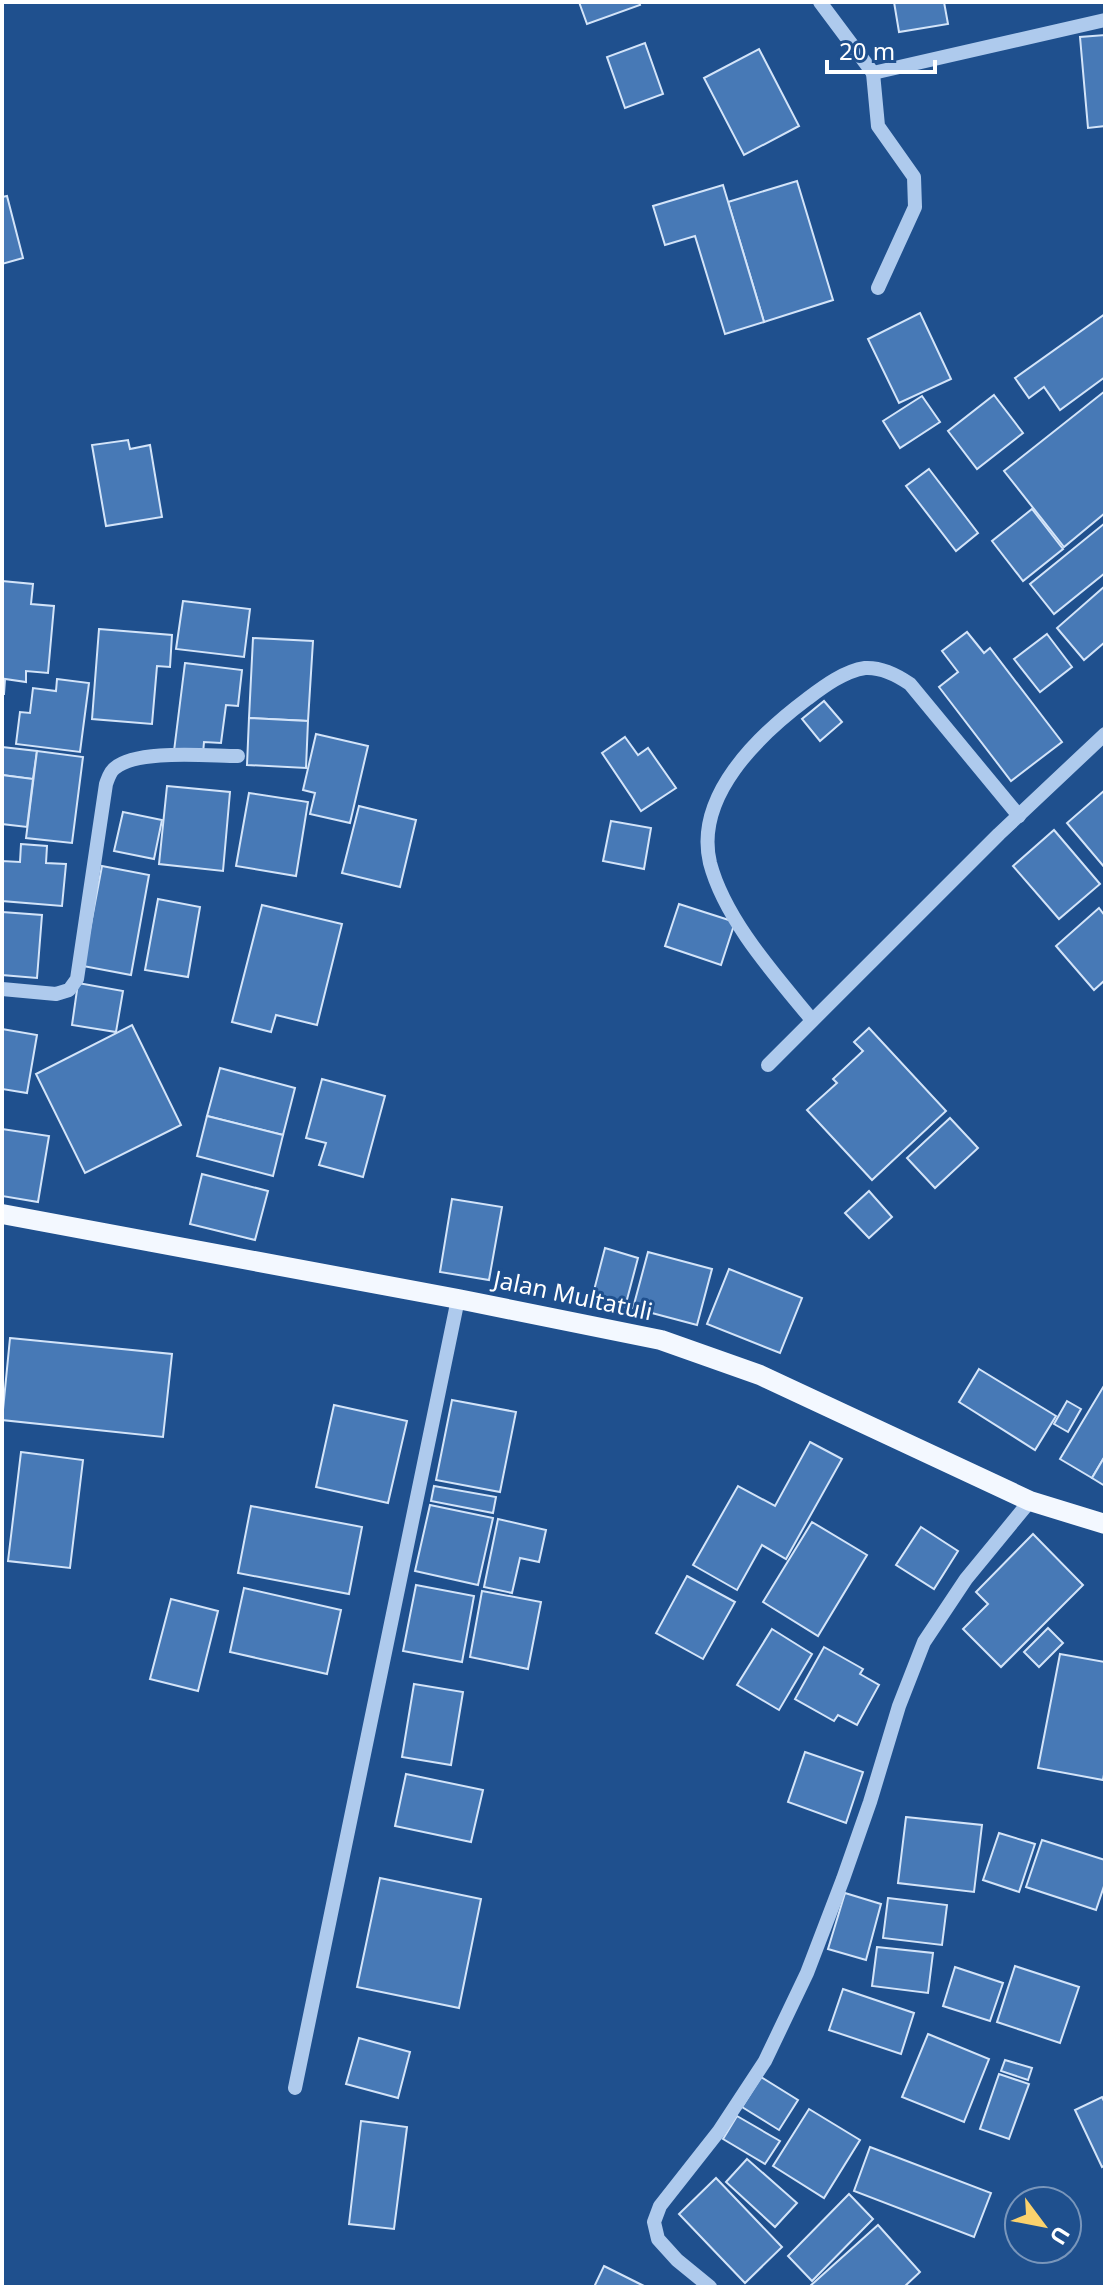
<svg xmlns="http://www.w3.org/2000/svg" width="1107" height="2289" viewBox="0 0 1107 2289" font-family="'Noto Sans',sans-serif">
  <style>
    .building { fill: #4779b6; stroke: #d3e4f9; stroke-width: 2 }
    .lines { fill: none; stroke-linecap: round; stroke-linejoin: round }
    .minor { stroke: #aecaed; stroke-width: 14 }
    .major { stroke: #f3f8ff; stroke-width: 20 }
    .labels { text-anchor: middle; stroke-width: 6; stroke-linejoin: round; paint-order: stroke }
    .street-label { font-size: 24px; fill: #fff; stroke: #1f508e }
  </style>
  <rect width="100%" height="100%" fill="#1f508e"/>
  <g class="building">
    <path d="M579,2H639L640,5L587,24Z"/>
    <path d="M894,2H944L948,24L899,32Z"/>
    <path d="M1105,35V126L1088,128L1080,37Z"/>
    <path d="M645,43L663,94L625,108L607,57Z"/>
    <path d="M759,49L799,126L744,155L704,78Z"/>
    <path d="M797,181L833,300L764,322L728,202Z"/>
    <path d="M723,185L764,322L725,334L695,236L665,245L653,206Z"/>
    <path d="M7,196L23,258L2,264V197Z"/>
    <path d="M920,313L951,379L899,403L868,339Z"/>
    <path d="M1105,314V377L1060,410L1044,387L1029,398L1015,378Z"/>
    <path d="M1105,391V513L1064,547L1004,471Z"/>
    <path d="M994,395L1023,433L977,469L948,431Z"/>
    <path d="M922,396L940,422L900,448L883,421Z"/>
    <path d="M128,440L130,449L150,445L162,517L106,526L92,445Z"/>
    <path d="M929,469L978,533L956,551L906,486Z"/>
    <path d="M1032,509L1063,549L1023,581L992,541Z"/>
    <path d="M1105,523V573L1054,614L1030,584Z"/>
    <path d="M2,581L33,584L31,604L54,606L48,673L26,671V682L5,679L4,694H2Z"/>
    <path d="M1105,586V642L1084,660L1057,628Z"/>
    <path d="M183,601L250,609L244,657L176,649Z"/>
    <path d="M99,629L172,635L170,667L157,666L152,724L92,719Z"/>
    <path d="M967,632L984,653L990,648L1062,742L1011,781L939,687L958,672L942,651Z"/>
    <path d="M1047,634L1072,667L1040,692L1014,659Z"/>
    <path d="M253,638L313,641L308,721L249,718Z"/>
    <path d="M185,663L242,670L238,706L226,705L221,743L204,742L203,754L174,751Z"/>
    <path d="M57,679L89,683L80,752L16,744L20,712L30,713L33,688L56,691Z"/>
    <path d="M824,701L842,722L820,741L802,719Z"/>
    <path d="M249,718L308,721L306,768L247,765Z"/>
    <path d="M316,734L368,746L350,823L310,814L315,793L303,790Z"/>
    <path d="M625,737L638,755L648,748L676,788L641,811L602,753Z"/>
    <path d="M2,747L37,751L33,779L2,775Z"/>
    <path d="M37,751L83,757L72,843L26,838Z"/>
    <path d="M2,775L33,779L27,827L2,824Z"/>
    <path d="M167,786L230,792L223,871L159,864Z"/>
    <path d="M1105,790V868L1067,823Z"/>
    <path d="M249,793L308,802L296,876L236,866Z"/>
    <path d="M359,806L416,820L400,887L342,873Z"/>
    <path d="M123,812L162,820L154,859L114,851Z"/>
    <path d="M611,821L651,828L644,869L603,861Z"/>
    <path d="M1054,830L1100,884L1059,919L1013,866Z"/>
    <path d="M21,844L47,846L46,863L66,864L62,906L2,901V861L20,862Z"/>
    <path d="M102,866L149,875L131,975L83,966Z"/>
    <path d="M158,899L200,907L188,977L145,970Z"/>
    <path d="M679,904L735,922L721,965L665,946Z"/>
    <path d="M262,905L342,924L317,1025L276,1015L271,1032L232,1022Z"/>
    <path d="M1099,908L1105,916V980L1094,990L1056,946Z"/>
    <path d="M2,912L42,915L37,978L2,975Z"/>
    <path d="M78,983L123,991L116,1032L72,1025Z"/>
    <path d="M132,1025L181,1125L85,1173L36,1074Z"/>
    <path d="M869,1028L946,1111L872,1180L807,1110L837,1083L833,1079L863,1051L854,1042Z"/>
    <path d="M2,1029L37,1035L27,1093L2,1089Z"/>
    <path d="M220,1068L295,1088L283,1135L207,1116Z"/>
    <path d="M322,1079L385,1096L363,1177L319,1165L326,1143L306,1138Z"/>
    <path d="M207,1116L283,1135L273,1176L197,1156Z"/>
    <path d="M950,1118L978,1148L935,1188L907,1158Z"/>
    <path d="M2,1129L49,1136L38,1202L2,1196Z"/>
    <path d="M202,1174L268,1191L255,1240L190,1224Z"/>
    <path d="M869,1191L892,1217L869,1238L845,1213Z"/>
    <path d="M452,1199L502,1207L489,1280L440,1272Z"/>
    <path d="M605,1248L638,1258L625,1307L592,1298Z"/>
    <path d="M648,1252L712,1269L697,1325L633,1308Z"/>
    <path d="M729,1269L802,1298L780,1353L707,1324Z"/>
    <path d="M10,1338L172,1354L163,1437L2,1420Z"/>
    <path d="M979,1369L1056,1416L1035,1450L959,1402Z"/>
    <path d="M1105,1384V1456L1092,1478L1060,1459Z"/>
    <path d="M452,1400L516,1412L500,1492L436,1480Z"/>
    <path d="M1067,1401L1081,1409L1068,1432L1054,1424Z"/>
    <path d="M334,1405L407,1421L388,1503L316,1487Z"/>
    <path d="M810,1442L842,1459L786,1559L762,1545L737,1590L693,1565L738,1486L775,1506Z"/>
    <path d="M21,1452L83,1460L70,1568L8,1561Z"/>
    <path d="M1105,1456V1486L1092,1478Z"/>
    <path d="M434,1486L496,1497L493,1513L431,1501Z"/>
    <path d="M430,1505L493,1518L478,1585L415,1571Z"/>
    <path d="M251,1506L362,1527L349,1594L238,1573Z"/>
    <path d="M498,1519L546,1530L539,1562L520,1558L512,1593L484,1587Z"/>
    <path d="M812,1522L867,1555L818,1636L763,1602Z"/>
    <path d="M921,1527L958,1551L934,1589L896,1565Z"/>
    <path d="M1033,1534L1083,1585L1001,1667L963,1629L988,1604L976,1592Z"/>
    <path d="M687,1576L735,1602L703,1659L656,1633Z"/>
    <path d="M416,1585L474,1596L462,1662L403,1651Z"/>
    <path d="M244,1588L341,1610L327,1674L230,1652Z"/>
    <path d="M482,1591L541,1602L528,1669L470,1657Z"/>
    <path d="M171,1599L218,1611L198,1691L150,1679Z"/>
    <path d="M1048,1628L1063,1643L1039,1667L1024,1652Z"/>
    <path d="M772,1629L812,1654L779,1710L737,1685Z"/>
    <path d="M824,1647L863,1669L860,1674L879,1685L857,1725L838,1715L834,1721L795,1699Z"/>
    <path d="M1060,1654L1105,1662V1769L1103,1780L1038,1768Z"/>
    <path d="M414,1684L463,1692L451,1765L402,1757Z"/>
    <path d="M805,1752L863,1772L846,1823L788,1802Z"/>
    <path d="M406,1774L483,1790L471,1842L395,1826Z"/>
    <path d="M906,1817L982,1825L974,1892L898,1883Z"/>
    <path d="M999,1833L1035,1844L1019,1892L983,1880Z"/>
    <path d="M1042,1840L1105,1860V1883L1096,1910L1026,1887Z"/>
    <path d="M380,1878L481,1899L459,2008L357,1987Z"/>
    <path d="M845,1893L881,1904L866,1960L828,1949Z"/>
    <path d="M888,1898L947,1905L942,1945L883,1938Z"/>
    <path d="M877,1947L933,1953L928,1993L872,1986Z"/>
    <path d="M1015,1966L1079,1987L1060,2043L997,2022Z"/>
    <path d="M955,1967L1003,1983L990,2021L943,2006Z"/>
    <path d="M843,1989L914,2013L901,2054L829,2030Z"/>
    <path d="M928,2034L989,2059L964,2122L902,2097Z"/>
    <path d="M359,2038L410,2052L398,2098L346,2084Z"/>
    <path d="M1005,2060L1032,2068L1028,2080L1001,2071Z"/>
    <path d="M999,2074L1029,2084L1009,2139L980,2129Z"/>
    <path d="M761,2077L798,2100L779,2130L742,2107Z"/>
    <path d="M1102,2097L1105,2103V2165L1102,2167L1075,2110Z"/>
    <path d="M809,2109L860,2140L824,2198L773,2166Z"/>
    <path d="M737,2116L780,2141L765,2164L723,2139Z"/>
    <path d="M361,2121L407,2127L394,2229L349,2224Z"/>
    <path d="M870,2147L991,2193L974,2237L854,2191Z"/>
    <path d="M747,2159L797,2203L775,2227L726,2182Z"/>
    <path d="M716,2178L782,2247L745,2283L679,2214Z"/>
    <path d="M849,2194L873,2219L812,2281L788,2256Z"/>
    <path d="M878,2225L920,2272L904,2287H809Z"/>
    <path d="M604,2266L646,2287H594Z"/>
  </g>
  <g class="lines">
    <g class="minor">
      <path d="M820,2L873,73L1105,20"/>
      <path d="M873,73L878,126L914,177L915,207L878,288"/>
      <path d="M2,989L56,994L69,990L77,979L106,784C108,779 110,771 115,768C137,749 208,756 238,756"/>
      <path d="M812,1020C776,976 725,920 710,863C694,796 759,735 807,699C823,687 844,671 865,668C882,667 897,675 910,684L1019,816"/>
      <path d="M768,1065L999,834L1105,734"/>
      <path d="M295,2088L458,1299"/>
      <path d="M710,2287L677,2260L658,2239L654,2222L660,2206L719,2131L765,2061L807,1973L843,1879L870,1802L899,1706L924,1642L966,1579L1030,1501"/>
    </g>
    <path class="major" d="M2,1214L458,1299L661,1340L760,1375L1030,1501L1105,1524"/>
  </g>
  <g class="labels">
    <g class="street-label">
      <text transform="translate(573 1296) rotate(12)" y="8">Jalan Multatuli</text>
    </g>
  </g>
  <rect width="1107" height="2289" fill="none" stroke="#ffffff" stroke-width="8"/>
  <g transform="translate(1043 2225) rotate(122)"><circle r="38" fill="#1f508e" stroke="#7996bb" stroke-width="2"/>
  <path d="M0-6L14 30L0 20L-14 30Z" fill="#fbd26d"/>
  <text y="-12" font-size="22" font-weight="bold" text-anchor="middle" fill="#ffffff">U</text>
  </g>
  <path d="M827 60v12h108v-12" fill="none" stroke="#ffffff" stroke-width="4"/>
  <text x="839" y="60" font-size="24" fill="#ffffff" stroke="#1f508e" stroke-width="6" paint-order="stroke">20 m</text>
</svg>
